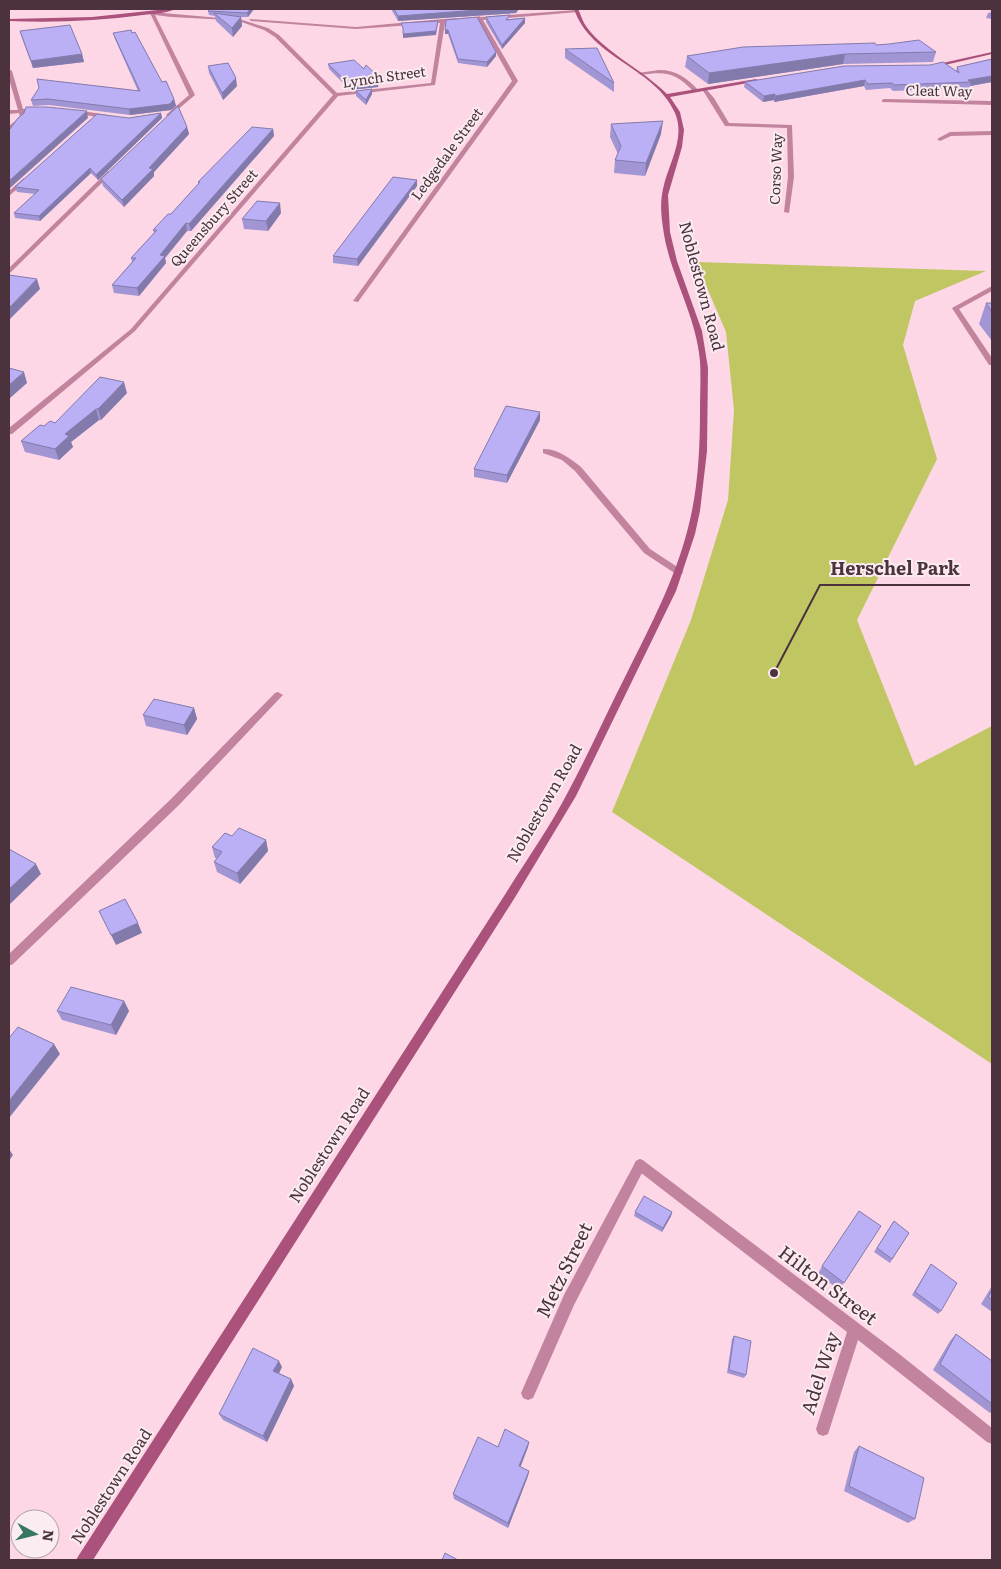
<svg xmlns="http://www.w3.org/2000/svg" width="1001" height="1569" viewBox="0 0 1001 1569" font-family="Literata,serif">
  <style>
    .green { fill: #bfc662 }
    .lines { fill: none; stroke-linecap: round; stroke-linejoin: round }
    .lane { fill: #c1839e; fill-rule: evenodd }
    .street { fill: #c1839e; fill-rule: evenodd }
    .secondary { fill: #aa527c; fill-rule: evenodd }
    .wall { fill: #a196d3 }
    .shaded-wall { fill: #837aac }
    .building { fill: #bbaff5; stroke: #837aac }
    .labels { text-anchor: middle; stroke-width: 4; stroke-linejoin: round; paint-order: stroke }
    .far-street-label { font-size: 14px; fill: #4b323d; stroke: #faecf1 }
    .street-label { font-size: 16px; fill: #4b323d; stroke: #faecf1 }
    .near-street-label { font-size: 19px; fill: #4b323d; stroke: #faecf1 }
    .leader { fill: none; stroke: #4b323d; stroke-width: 2 }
    .callout-dot { fill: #4b323d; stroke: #faecf1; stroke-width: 2 }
    .callout-label { font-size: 18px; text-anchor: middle; font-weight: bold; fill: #4b323d; stroke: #faecf1; stroke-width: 4; stroke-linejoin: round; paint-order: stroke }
  </style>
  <rect width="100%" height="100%" fill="#fed7e6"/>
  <path class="green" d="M696,262L986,271L915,301L903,345L937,459L857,620L915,766L992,726V1064L612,812L691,620L728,500L734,410L726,332Z"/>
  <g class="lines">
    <g class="lane">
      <path d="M659,70C677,70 687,78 699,91L694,92C676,73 667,71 641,75L638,73Z"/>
      <path d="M24,178L29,179L9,196V191Z"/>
      <path d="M543,449C557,448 571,459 581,467L650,549L682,570L683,572L682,574H676L644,553L575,471L562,460L543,453Z"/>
      <path d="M640,1159L644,1161L646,1165L644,1169L574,1305L533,1398L528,1400L523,1398L521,1393L564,1295L636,1161Z"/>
    </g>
    <g class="street">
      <path d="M576,10L578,12L483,20L518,81L358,302L353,301L512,81L478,20L445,23L435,85L338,96L135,331L12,434H9V428L131,329L333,95L275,37L264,30L236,20V18L268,28L279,35L337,93L431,83L440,23L356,29L251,21L249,19L356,27L443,19L477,17L479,16L481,17Z"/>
      <path d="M152,12L231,19L229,20L171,17L155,15L195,95L169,117L166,115L167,114L189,95L150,13Z"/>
      <path d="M9,69L12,71L23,109L39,108L42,110L24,113L25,118L9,130V126L20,117L19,113L9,114V110H18L9,79Z"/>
      <path d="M702,89H706L714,98L729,123L792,125L794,177L789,213L784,212L788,177L787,128L725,126Z"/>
      <path d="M884,99L992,101V105L882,102V100Z"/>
      <path d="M76,110L108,115L111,117L108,119L74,113V111Z"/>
      <path d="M992,131V135L951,136L940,141L937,139L950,132Z"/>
      <path d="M108,171L113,172L11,272L9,273V268Z"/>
      <path d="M992,286V291L959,309L992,358V365H989L952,308Z"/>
      <path d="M278,692L283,695L281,697L179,805L13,964L9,966V954L171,799L275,693Z"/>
      <path d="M640,1159L644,1161L898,1353L992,1428V1444L987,1442L858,1340L828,1434L823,1436L818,1434L816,1429L847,1332L636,1169L634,1165L636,1161Z"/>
    </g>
    <g class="secondary">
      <path d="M167,9H176C167,13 153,14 143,15C98,21 53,23 9,21V19L92,17Z"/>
      <path d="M574,9H578C580,13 582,19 584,23C599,49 645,71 667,94L756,79L759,81L670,97L680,112L684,130L682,147L668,195L670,232L677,261L702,331L708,368L707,451L700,511L695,534L676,591L576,796L514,899L93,1560H76L79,1555L506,893C527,859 550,827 568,792C589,753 607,712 627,673C651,625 675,579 688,528C698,490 700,449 700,410C700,394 701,377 700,361C696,314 669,274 663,228C661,215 660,202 663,189C668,164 686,139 675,113C655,67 591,59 574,9Z"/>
      <path d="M992,52V54L932,68L929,66Z"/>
    </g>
  </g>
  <g class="wall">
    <path d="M210,9H254L248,17H241L242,26L233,37L216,21L215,16L209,15L208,11Z"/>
    <path d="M391,9H519L516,13L398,21Z"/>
    <path d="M992,12V19L986,18L988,13Z"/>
    <path d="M486,17L510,19L525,18V23L502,49L486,22Z"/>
    <path d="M446,20L496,52V56L487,67L458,63L448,34H445Z"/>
    <path d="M20,31L82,54L84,62L33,68L22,38Z"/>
    <path d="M113,33L162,82L174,99L176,106L171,110L130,115L49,105L33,106L31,100L138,91L115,39Z"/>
    <path d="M876,45L936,52L933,62L843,64L708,84L685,67L687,56Z"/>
    <path d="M565,49L614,83V92L565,58Z"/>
    <path d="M992,59V82L970,86L969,88L893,91L890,88L866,90L864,86L774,102V100L763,102L744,87L745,82L956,72L957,67Z"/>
    <path d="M328,64L364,69L379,82L378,87L350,90L329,69Z"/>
    <path d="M208,66L237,86L223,100L209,73Z"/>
    <path d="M356,91L372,94L366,105L356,96Z"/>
    <path d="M161,113L162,118L98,180L91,173L40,221L15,218L14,213L35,194L17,192L15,187L129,118Z"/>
    <path d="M611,124L661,134L645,176L614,173L615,160L618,154L610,137Z"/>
    <path d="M187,127L189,134L154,172V176L124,207L103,186L101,179Z"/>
    <path d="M273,129L274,136L191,231H187L165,258L166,263L139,296L114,293L112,285L132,262L131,258L154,233L153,230L171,214L199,184L198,182Z"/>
    <path d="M417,180V186L358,266L333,263V256Z"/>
    <path d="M281,213L268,231L244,229L242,219Z"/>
    <path d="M986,303H992V341L979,324Z"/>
    <path d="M127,393L101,420H99L71,442L73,447L59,460L25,452L21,441L44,426L55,423Z"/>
    <path d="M540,420L507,483L474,477V469Z"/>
    <path d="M194,708L197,719L187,735L146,726L143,715Z"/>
    <path d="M232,836L266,840L268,851L240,884L217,872L214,862L217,858H215L212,847Z"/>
    <path d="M124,1001L129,1011L116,1035L62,1020L57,1011Z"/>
    <path d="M635,1212H672L671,1216L662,1232L634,1216Z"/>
    <path d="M894,1221L909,1233L890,1263L874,1252Z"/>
    <path d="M881,1226L839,1290L818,1274L822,1266Z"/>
    <path d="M931,1264L941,1311L938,1314L912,1295Z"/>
    <path d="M992,1286V1312L981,1304Z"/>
    <path d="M956,1334L992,1361V1411L990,1413L933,1370L950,1341Z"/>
    <path d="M734,1336L746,1375L744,1378L727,1373L732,1339Z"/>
    <path d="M282,1367L279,1373L291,1379L294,1386L267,1442L223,1420L219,1414Z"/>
    <path d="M529,1442L528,1447L520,1467L529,1471L528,1476L508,1528L454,1499L453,1494L498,1447Z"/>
    <path d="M859,1446L915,1519L908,1523L844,1491L854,1452Z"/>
  </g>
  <g class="shaded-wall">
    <path d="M250,9H254L248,17L247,13Z"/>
    <path d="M492,9H519L516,13L398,21V16Z"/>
    <path d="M241,17L242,26L233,37L232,28Z"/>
    <path d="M525,18V23L502,49V45Z"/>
    <path d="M438,21L436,35L403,38V34Z"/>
    <rect x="445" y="30" width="3" height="4"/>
    <path d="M496,52V56L487,67V62Z"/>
    <path d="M82,54L84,62L33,68L31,61Z"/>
    <path d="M845,54L843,64L708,84L709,73Z"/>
    <path d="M992,76V82L970,86L971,82L968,80Z"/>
    <path d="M379,77V82L378,87L350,90V85Z"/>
    <path d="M236,78L237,86L223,100L222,93Z"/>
    <path d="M865,80L864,86L774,102L775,96Z"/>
    <path d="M372,89V94L366,105V100Z"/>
    <path d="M775,94L774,100L763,102L764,96Z"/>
    <path d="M174,99L176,106L171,110L130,115L129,109Z"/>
    <path d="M87,111L88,118L9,189V181Z"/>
    <path d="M161,113L162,118L98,180L96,175Z"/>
    <path d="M663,121L661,134L645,176L646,163Z"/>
    <path d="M187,127L189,134L154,172V176L124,207L122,200L149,168Z"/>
    <path d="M273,129L274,136L191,231L189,224Z"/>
    <path d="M90,168L91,173L40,221L39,216Z"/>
    <path d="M417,180V186L358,266L357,259Z"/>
    <path d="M280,203L281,213L268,231L266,221Z"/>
    <path d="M186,223L187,231L165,258L166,263L139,296L137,288L160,255Z"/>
    <path d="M37,279L40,289L9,320V308Z"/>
    <path d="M24,372L27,383L9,399V385Z"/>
    <path d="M124,382L127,393L101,420L98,409Z"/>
    <path d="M96,409L99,420L71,442L73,447L59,460L55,449L65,434Z"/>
    <path d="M540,412V420L507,483V475Z"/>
    <path d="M194,708L197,719L187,735L184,725Z"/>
    <path d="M266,840L268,851L240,884L237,873Z"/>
    <path d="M36,864L41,874L9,905V889Z"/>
    <path d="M138,923L142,933L116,945L111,935Z"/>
    <path d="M124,1001L129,1011L116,1035L111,1025Z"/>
    <path d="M54,1044L60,1054L9,1118V1101Z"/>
    <path d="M9,1149L13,1155L9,1161Z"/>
    <path d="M672,1212L671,1216L662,1232L663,1228Z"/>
    <path d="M279,1361L282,1367L277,1377L273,1371Z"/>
    <path d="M291,1379L294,1386L267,1442L263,1436Z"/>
    <path d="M529,1442L528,1447L519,1471V1466Z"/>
    <path d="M529,1471L528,1476L508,1528V1523Z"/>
  </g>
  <g class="building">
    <path d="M210,9H250L247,13L208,11Z"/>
    <path d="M394,9H492L398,16Z"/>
    <path d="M214,13L241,17L232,28Z"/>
    <path d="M510,15L506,20L525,18L502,45L486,17Z"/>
    <path d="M477,17L496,52L487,62L458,59L448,30H445L446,20Z"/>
    <path d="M438,21L436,31L403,34V28L401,23Z"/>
    <path d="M70,25L82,54L31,61L20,31Z"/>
    <path d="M131,30L132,33L135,32L162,82L166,81L174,99L170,104L129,109L48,99L31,100L39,88L37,79L140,91L113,33Z"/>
    <path d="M919,40L936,52L845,54L709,73L687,56L743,47L875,43L876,45L889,44Z"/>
    <path d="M597,48L614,83L565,49Z"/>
    <path d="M992,59V76L968,80L971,82L894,85L892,83L868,84L865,80L775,96V94L764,96L745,82L844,66L930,65L943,62L959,73L957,67Z"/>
    <path d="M354,60L364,69L366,65L379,77L378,82L350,85L328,64Z"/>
    <path d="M228,63L236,78L222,93L208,66Z"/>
    <path d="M372,89L366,100L356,91Z"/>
    <path d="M178,106L187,127L149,168L153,169L122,200L101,179Z"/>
    <path d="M26,107H47L87,111L9,181V124L10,129L18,118L24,113Z"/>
    <path d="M161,113L96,175L90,168L39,216L14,213L39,190L15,187L97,114L129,118Z"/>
    <path d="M663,121L646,163L615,160L621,146L611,124Z"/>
    <path d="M252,127L273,129L189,224L186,223L160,255L165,256L137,288L112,285L136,258H131L157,230H153L168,214H171L200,182H198Z"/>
    <path d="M393,177L417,180L357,259L333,256Z"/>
    <path d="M257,201L280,203L266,221L242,219Z"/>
    <path d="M9,275L37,279L9,308Z"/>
    <path d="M986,303H992V312Z"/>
    <path d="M9,368L24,372L9,385Z"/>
    <path d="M100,377L124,382L98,409H96L65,434L69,436L55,449L21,441L40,425L44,426L50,421L55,423Z"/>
    <path d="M506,406L540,412L507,475L474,469Z"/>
    <path d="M154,699L194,708L184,725L143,715Z"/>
    <path d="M239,828L266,840L237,873L214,862L222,852L212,847L225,833L232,836Z"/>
    <path d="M9,849L36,864L9,889Z"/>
    <path d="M125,899L138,923L111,935L99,911Z"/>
    <path d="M71,987L124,1001L111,1025L57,1011Z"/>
    <path d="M18,1027L54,1044L9,1101V1038Z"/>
    <path d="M644,1196L672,1212L663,1228L635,1212Z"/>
    <path d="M859,1211L881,1226L844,1283L822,1266Z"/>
    <path d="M894,1221L909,1233L892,1259L877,1248Z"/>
    <path d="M931,1264L957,1283L941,1311L915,1292Z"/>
    <path d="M992,1290V1300L988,1297Z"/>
    <path d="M956,1334L992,1361V1404L940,1364Z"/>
    <path d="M734,1336L751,1341L746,1375L729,1370Z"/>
    <path d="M253,1348L279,1361L273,1371L291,1379L263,1436L219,1414Z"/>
    <path d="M505,1429L529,1442L519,1466L529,1471L508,1523L453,1494L478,1437L498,1447Z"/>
    <path d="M859,1446L924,1478L915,1519L849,1486Z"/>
    <path d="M445,1553L458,1560H442Z"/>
  </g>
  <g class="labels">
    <g class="far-street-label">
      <text transform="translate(384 77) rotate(-8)" y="5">Lynch Street</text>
      <text transform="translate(939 91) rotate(1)" y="5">Cleat Way</text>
      <text transform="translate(447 154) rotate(-54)" y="5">Ledgedale Street</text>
      <text transform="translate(776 169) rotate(-88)" y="5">Corso Way</text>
      <text transform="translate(214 218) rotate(-49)" y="5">Queensbury Street</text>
    </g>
    <g class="street-label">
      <text transform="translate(702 286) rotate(75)" y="6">Noblestown Road</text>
      <text transform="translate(544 803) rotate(-60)" y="6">Noblestown Road</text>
      <text transform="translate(329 1145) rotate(-57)" y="6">Noblestown Road</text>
      <text transform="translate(111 1486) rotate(-57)" y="6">Noblestown Road</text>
    </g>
    <g class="near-street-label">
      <text transform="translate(564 1270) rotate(-64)" y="7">Metz Street</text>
      <text transform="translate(828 1285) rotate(37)" y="7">Hilton Street</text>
      <text transform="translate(820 1373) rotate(-72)" y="7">Adel Way</text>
    </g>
  </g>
  <path class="leader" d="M774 673L820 585H970"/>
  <circle class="callout-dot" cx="774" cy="673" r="5"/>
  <g class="callout-label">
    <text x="895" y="575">Herschel Park</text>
  </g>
  <rect width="1001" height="1569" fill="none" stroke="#4b323d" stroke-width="20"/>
  <g transform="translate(35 1534) rotate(97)"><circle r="24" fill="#faecf1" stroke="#b4a2a9"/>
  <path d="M0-4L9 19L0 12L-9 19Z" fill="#377663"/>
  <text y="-8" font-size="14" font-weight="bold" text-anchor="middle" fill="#4b323d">N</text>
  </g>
</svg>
